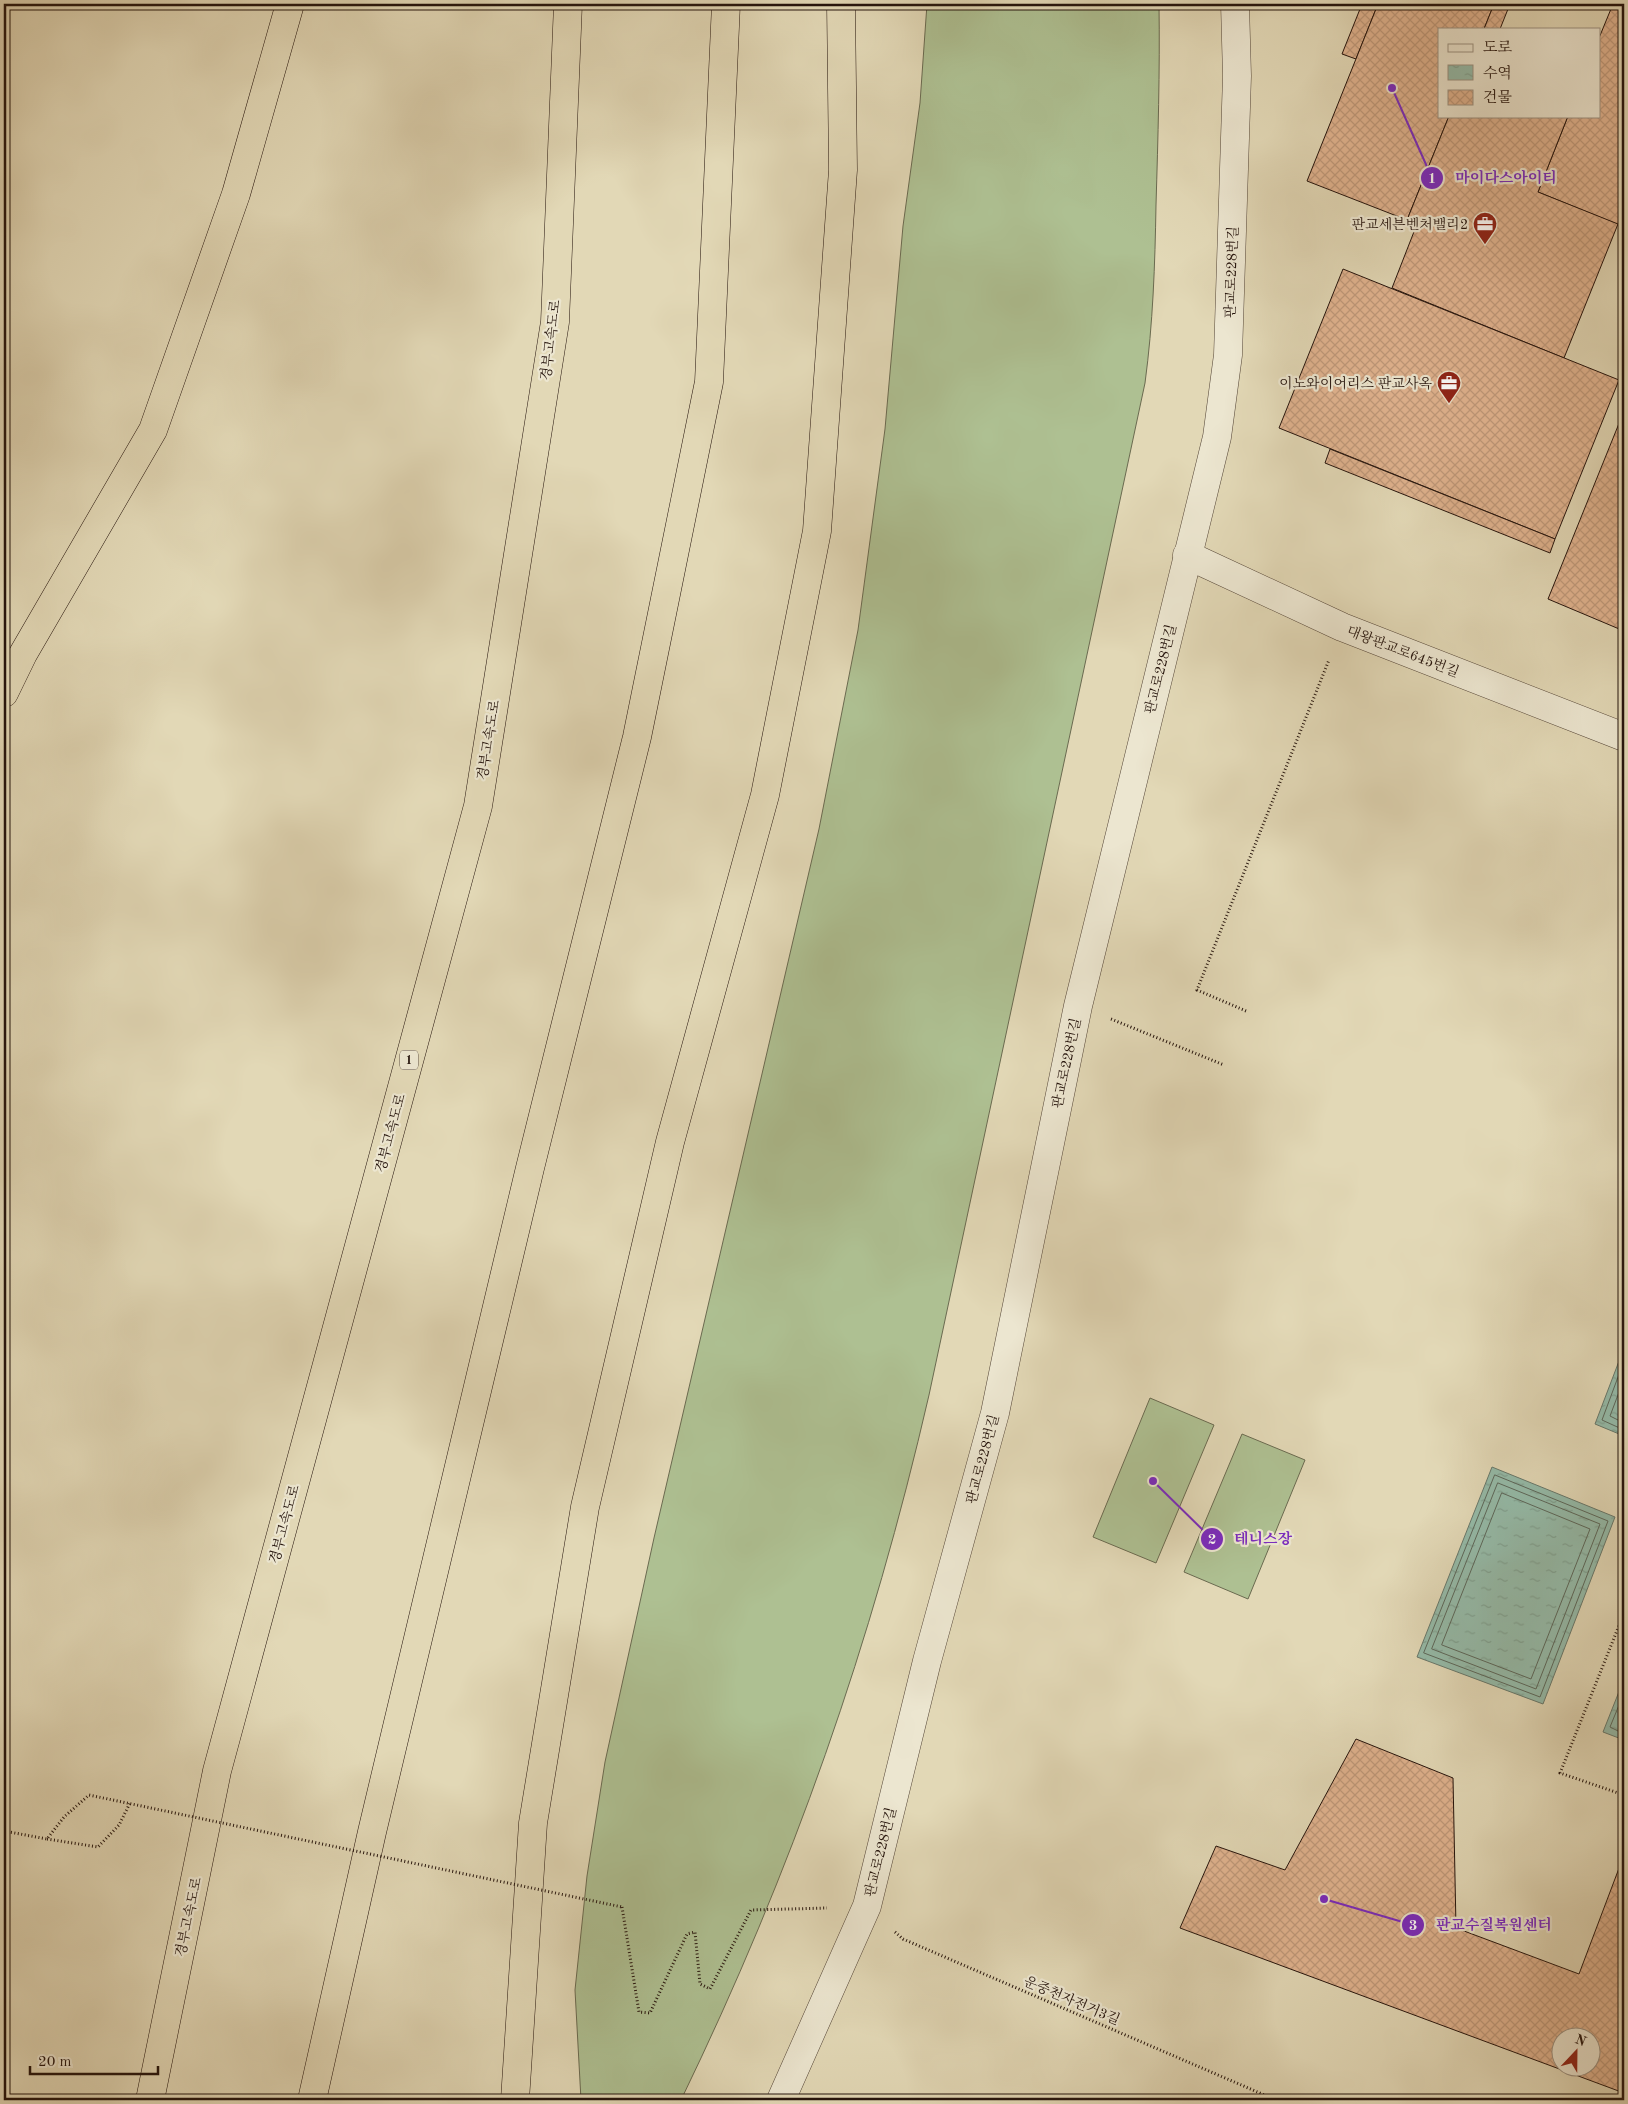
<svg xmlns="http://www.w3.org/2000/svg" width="1628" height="2104" viewBox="0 0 1628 2104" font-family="'Old Standard TT','Noto Serif KR',serif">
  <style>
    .grass { fill: #aec092; stroke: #6a6a50 }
    .water { fill: url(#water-ripples); stroke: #68786b }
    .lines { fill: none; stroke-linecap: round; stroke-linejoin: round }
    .shore { stroke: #5d685b; stroke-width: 1 }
    .building { fill: url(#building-cross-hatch); stroke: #25140d; fill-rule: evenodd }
    .minor-casing { stroke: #544537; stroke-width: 29 }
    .highway-casing { stroke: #25140d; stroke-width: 29 }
    .path { stroke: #25140d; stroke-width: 3; stroke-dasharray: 1 2.5; stroke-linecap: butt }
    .minor { stroke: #ece6d0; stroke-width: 28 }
    .highway { stroke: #e2d8b6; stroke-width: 28 }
    .path-bridge { stroke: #25140d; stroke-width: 3; stroke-dasharray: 1 2.5; stroke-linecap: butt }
    .labels { text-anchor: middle; stroke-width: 4.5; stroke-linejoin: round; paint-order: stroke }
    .shield { fill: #ece6d0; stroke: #615348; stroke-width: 1 }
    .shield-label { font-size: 12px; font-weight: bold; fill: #25140d }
    .poi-label { font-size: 14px; fill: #25140d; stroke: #ece6d0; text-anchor: end }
    .street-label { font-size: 14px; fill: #25140d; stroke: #ece6d0 }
    .leader { fill: none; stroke: #7b2cbf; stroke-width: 2 }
    .callout-dot { fill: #7b2cbf; stroke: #ece6d0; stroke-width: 2 }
    .mark-label { font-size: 15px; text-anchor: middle; font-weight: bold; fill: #fff }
    .callout-label { font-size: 15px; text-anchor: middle; font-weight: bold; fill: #7b2cbf; stroke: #ece6d0; stroke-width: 4.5; stroke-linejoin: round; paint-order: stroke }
  </style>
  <defs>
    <pattern id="water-ripples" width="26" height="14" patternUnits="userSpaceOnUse" patternTransform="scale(1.25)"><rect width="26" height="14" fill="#95bba9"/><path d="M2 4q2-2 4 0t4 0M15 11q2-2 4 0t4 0" fill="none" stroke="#80a090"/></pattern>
    <pattern id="building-cross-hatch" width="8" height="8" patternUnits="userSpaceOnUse" patternTransform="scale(1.25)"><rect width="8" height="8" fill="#e0b38f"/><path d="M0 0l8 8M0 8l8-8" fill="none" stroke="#c0997a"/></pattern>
  </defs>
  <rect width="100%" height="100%" fill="#e2d8b6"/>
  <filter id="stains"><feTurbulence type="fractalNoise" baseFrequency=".004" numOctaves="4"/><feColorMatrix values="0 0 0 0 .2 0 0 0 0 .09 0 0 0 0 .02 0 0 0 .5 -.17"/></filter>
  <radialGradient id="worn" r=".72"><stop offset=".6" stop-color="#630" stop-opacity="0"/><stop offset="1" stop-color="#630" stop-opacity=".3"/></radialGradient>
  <g class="grass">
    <path d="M927,4H1159C1160,71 1158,138 1156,205C1155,264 1153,324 1145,383L929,1395C872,1643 792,1871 681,2100H581L575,1990L587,1876L605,1762L654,1538L819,829L858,630L885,429L903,226L920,103Z"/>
    <path d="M1150,1398L1214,1425L1156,1563L1093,1537Z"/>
    <path d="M1242,1434L1305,1460L1248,1599L1184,1572Z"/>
  </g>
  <g class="water">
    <path d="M1624,1348V1436L1595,1424Z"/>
    <path d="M1492,1467L1615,1517L1543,1704L1417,1657Z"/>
    <path d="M1624,1679V1740L1603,1732Z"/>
  </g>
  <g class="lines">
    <g class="shore">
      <path d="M1624,1361L1602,1420L1624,1430"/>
      <path d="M1624,1379L1610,1416L1624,1423"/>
      <path d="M1495,1475L1608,1521L1540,1697L1424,1653Z"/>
      <path d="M1498,1483L1600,1524L1536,1689L1432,1649Z"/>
      <path d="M1502,1493L1590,1529L1531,1679L1442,1645Z"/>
      <path d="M1624,1693L1610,1727L1624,1734"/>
    </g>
  </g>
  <g class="building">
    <path d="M1362,4H1378L1356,59L1342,54Z"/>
    <path d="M1378,4H1494L1484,29H1439V116H1449L1407,220L1307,181Z"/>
    <path d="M1494,4H1510L1500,29H1484Z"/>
    <path d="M1613,4H1624V227L1538,192L1568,116H1599V38Z"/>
    <path d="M1449,116H1568L1538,192L1618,224L1564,358L1392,288L1417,224L1407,220Z"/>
    <path d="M1343,269L1619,380L1555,539L1279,428Z"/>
    <path d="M1622,416L1624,417V631L1548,599Z"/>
    <path d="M1330,449L1555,539L1550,553L1325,463Z"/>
    <path d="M1356,1739L1453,1778L1456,1928L1579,1974L1624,1855V2093L1180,1928L1216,1846L1285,1870ZM1560,2036H1590V2066H1560Z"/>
  </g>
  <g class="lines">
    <defs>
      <g id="minor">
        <path d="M1187,555L1342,627L1624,737"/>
        <path d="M781,2100L867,1906L927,1661L995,1413L1078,1006L1217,437L1228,355L1237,76L1235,4"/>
      </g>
      <g id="highway">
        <path d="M4,693L23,654L153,430L236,194L290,4"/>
        <path d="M150,2100L217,1771L478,806L555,322L568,4"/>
        <path d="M312,2100L372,1832L530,1168L637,737L709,382L726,4"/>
        <path d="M515,2100L533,1823L585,1507L670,1142L765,795L817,531L843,170L841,4"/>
      </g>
    </defs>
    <use href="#minor" class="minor-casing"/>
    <use href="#highway" class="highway-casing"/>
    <g class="path">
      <path d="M1246,1011L1197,990L1329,660"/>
      <path d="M1111,1019L1224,1065"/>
      <path d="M1624,1613L1560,1773L1624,1795"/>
      <path d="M47,1839L98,1847L119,1825L130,1803"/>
      <path d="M622,1907L639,2012L650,2013L687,1934L695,1932L700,1984L710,1989L751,1910L827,1908"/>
      <path d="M895,1932L903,1939L1276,2100"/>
    </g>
    <use href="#minor" class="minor"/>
    <use href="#highway" class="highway"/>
    <path class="path-bridge" d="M4,1831L47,1839L64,1817L89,1795L622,1907"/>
  </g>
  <defs>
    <symbol id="office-pin" viewBox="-11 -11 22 30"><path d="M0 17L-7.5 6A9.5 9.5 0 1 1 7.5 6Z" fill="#8f2418" stroke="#ece6d0"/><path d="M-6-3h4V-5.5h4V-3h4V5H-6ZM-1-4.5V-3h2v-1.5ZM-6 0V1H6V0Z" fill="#fff"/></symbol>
  </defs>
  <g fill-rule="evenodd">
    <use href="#office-pin" x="1471" y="210" width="28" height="38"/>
    <use href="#office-pin" x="1435" y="369" width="28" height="38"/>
  </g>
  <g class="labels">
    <rect class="shield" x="400" y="1050.5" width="18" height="19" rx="4"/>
    <g class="shield-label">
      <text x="409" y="1064">1</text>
    </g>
    <g class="poi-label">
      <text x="1468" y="229">판교세븐벤처밸리2</text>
      <text x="1432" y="388">이노와이어리스 판교사옥</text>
    </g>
    <g class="street-label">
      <text transform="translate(1231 272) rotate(-88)" y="5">판교로228번길</text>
      <text transform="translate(550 340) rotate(-83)" y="5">경부고속도로</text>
      <text transform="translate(1403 651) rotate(21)" y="5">대왕판교로645번길</text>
      <text transform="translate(1160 669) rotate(-76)" y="5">판교로228번길</text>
      <text transform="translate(488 740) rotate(-81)" y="5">경부고속도로</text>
      <text transform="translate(1066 1063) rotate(-78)" y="5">판교로228번길</text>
      <text transform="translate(390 1133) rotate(-75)" y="5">경부고속도로</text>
      <text transform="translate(982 1459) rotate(-75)" y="5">판교로228번길</text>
      <text transform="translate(284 1524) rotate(-75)" y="5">경부고속도로</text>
      <text transform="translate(880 1852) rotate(-76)" y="5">판교로228번길</text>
      <text transform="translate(188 1917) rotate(-78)" y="5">경부고속도로</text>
      <text transform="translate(1072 2000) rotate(23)" y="5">운중천자전거3길</text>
    </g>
  </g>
  <path class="leader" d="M1392 88L1432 178M1153 1481L1212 1539M1324 1899L1413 1925"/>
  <g class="callout-dot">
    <circle cx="1392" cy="88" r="5"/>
    <circle cx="1153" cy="1481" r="5"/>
    <circle cx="1324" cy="1899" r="5"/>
    <circle cx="1432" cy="178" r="12"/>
    <circle cx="1212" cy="1539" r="12"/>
    <circle cx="1413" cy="1925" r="12"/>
  </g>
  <g class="mark-label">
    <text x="1432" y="183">1</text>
    <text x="1212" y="1544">2</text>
    <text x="1413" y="1930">3</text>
  </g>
  <g class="callout-label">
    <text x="1506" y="183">마이다스아이티</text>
    <text x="1263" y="1544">테니스장</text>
    <text x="1494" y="1930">판교수질복원센터</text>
  </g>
  <rect width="1628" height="2104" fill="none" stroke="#e2d8b6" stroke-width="20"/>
  <rect x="5" y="5" width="1618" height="2094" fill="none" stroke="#25140d" stroke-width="2.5"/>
  <rect x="10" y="10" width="1608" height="2084" fill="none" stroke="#25140d"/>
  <rect x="1438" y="28" width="162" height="90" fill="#ece6d0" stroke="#9c9282"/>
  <rect x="1448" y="44" width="25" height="8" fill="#ece6d0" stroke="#9c9282"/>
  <text x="1483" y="52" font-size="15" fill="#25140d">도로</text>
  <rect x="1448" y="65" width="25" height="15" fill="url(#water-ripples)" stroke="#9c9282"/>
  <text x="1483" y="78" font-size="15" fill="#25140d">수역</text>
  <rect x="1448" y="90" width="25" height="15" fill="url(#building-cross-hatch)" stroke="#9c9282"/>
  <text x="1483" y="102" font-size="15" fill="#25140d">건물</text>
  <g transform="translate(1576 2052) rotate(22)"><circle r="24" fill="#ece6d0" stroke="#9c9282"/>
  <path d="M0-4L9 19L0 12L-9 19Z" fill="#8f2418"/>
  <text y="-8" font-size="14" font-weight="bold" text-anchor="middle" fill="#25140d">N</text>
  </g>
  <path d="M30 2066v8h128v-8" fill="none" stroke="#25140d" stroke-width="2.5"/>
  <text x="38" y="2066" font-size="15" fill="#25140d" stroke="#ece6d0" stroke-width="4" paint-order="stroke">20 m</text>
  <rect width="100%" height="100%" filter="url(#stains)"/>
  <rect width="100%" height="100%" fill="url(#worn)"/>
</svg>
